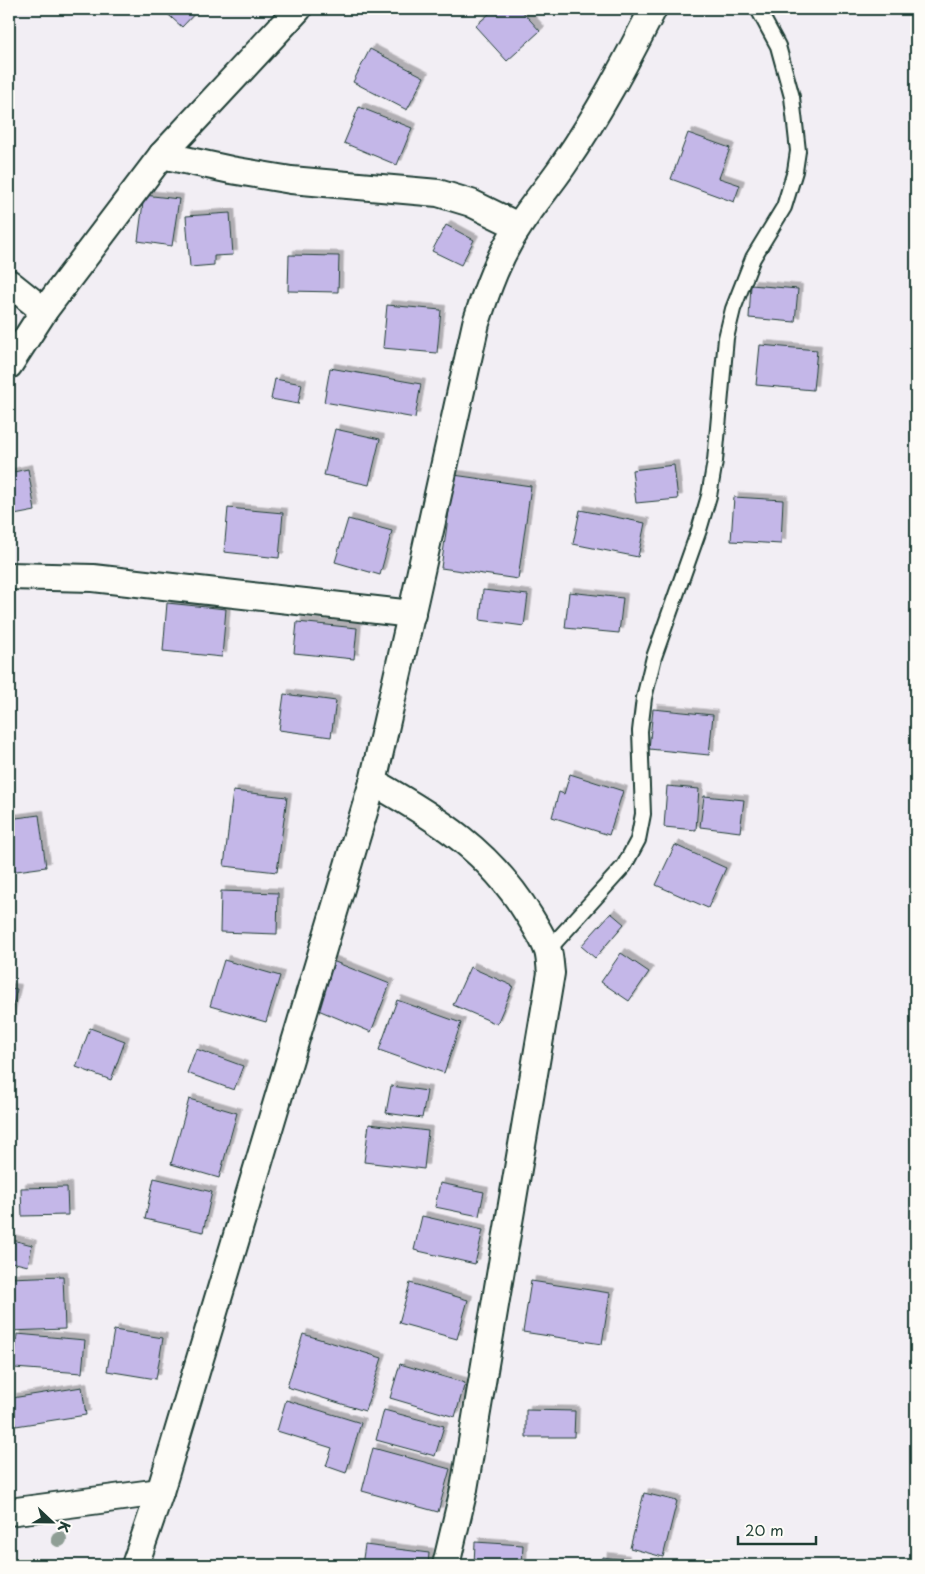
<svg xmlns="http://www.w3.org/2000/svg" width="925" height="1574" viewBox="0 0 925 1574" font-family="'Playpen Sans',sans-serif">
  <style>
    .building { fill: #c4b7e8; stroke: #1f3d34; filter: url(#shadow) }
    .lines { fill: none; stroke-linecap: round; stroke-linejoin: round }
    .lane-casing { stroke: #1f3d34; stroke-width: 18 }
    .street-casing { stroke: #1f3d34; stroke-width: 30 }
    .lane { stroke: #fdfcf7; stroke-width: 14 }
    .street { stroke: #fdfcf7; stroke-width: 26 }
    .tree { fill: #8f9e95 }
  </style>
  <defs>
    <filter id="shadow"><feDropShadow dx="4.5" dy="-4.5" stdDeviation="0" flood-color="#0004"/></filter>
  </defs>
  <rect width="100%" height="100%" fill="#f2eef4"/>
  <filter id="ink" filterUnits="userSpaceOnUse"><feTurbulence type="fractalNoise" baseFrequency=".02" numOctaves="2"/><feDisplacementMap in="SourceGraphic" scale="10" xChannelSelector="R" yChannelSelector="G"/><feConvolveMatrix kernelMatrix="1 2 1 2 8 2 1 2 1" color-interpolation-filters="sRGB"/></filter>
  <g filter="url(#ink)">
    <g class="building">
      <path d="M162,9H199L182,27Z"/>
      <path d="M495,9H520L540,31L507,61L475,26Z"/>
      <path d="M370,49L424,77L407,110L353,82Z"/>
      <path d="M359,107L412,128L397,165L344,143Z"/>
      <path d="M688,133L730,148L719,178L740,185L734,202L671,179Z"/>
      <path d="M144,195L179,199L172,246L138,241Z"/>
      <path d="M230,213L233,255L214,256V265L190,267L186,216Z"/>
      <path d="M446,225L474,240L461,265L432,251Z"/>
      <path d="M289,255L339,256L338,292L288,291Z"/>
      <path d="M751,285L798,289L795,322L749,318Z"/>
      <path d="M387,305L441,310L437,353L383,348Z"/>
      <path d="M760,345L817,350L813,390L756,385Z"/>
      <path d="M330,368L421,384L415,418L324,402Z"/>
      <path d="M275,379L302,384L298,404L271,399Z"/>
      <path d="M335,429L380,439L369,485L324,475Z"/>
      <path d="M674,465L678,499L636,503L632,470Z"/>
      <path d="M28,469L35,511L9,516V473Z"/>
      <path d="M454,475L531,486L518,579L441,568Z"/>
      <path d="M734,497L783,500L781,544L731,541Z"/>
      <path d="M228,508L283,513L279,558L224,552Z"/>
      <path d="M580,510L645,523L638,557L573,544Z"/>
      <path d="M348,519L392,531L380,575L335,562Z"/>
      <path d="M483,590L528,595L524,626L480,620Z"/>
      <path d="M569,592L623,598L619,633L565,628Z"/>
      <path d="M167,603L226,609L222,657L163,651Z"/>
      <path d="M297,622L357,628L354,659L294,653Z"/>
      <path d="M284,694L336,701L331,737L279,730Z"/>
      <path d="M653,709L713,715L709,755L649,749Z"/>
      <path d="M570,774L623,791L609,835L552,817L559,792L564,794Z"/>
      <path d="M667,786L699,789L696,830L664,827Z"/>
      <path d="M233,791L287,797L277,872L224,866Z"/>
      <path d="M704,796L744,800L740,832L700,827Z"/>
      <path d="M39,815L46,867L9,872V819Z"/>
      <path d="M675,845L726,868L708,908L656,885Z"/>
      <path d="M221,891L278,893L277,934L220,932Z"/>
      <path d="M611,913L624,924L595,958L581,946Z"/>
      <path d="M621,953L649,972L629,1001L601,982Z"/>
      <path d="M224,960L280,976L266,1022L210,1006Z"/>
      <path d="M330,960L390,984L371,1032L311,1007Z"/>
      <path d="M470,967L513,986L497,1024L453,1005Z"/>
      <path d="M9,988L17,989L9,1023Z"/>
      <path d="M397,1000L461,1023L444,1073L379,1050Z"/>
      <path d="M90,1028L125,1041L111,1080L76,1067Z"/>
      <path d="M196,1049L243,1066L234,1090L187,1073Z"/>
      <path d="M391,1086L427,1091L422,1118L386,1113Z"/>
      <path d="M189,1099L237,1113L219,1178L171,1164Z"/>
      <path d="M369,1124L428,1131L424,1169L364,1162Z"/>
      <path d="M154,1178L212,1192L203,1232L145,1219Z"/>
      <path d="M440,1183L484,1192L479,1216L435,1207Z"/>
      <path d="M67,1187L68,1215L22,1216L21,1188Z"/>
      <path d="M422,1216L483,1230L475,1264L414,1250Z"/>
      <path d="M9,1239L32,1245L28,1266L11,1262L9,1266Z"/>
      <path d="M63,1276L65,1329L9,1331V1278Z"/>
      <path d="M531,1281L610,1293L602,1344L523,1332Z"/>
      <path d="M410,1283L468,1300L457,1339L399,1323Z"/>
      <path d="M114,1330L163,1338L156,1379L107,1371Z"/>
      <path d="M17,1334L85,1340L82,1373L14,1368Z"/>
      <path d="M303,1334L382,1358L365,1411L287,1387Z"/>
      <path d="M400,1364L465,1383L455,1417L390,1398Z"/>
      <path d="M82,1387L86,1415L16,1426L12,1398Z"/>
      <path d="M286,1400L361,1423L346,1473L326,1466L332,1448L277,1431Z"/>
      <path d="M384,1410L444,1426L435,1456L376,1440Z"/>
      <path d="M526,1410L575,1411L574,1437H526Z"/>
      <path d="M373,1448L450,1469L438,1512L362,1491Z"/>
      <path d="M644,1493L677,1501L663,1557L630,1548Z"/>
      <path d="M475,1542L523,1545L522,1565H474Z"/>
      <path d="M365,1545L429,1553L428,1565H362Z"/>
      <path d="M603,1557L625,1560L624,1565H602Z"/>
    </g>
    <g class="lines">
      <defs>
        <path id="lane" d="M548,950L624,866L638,840L643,814L640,731L644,698L654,657L699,530L709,496L715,461L726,338L733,309L753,258L784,207L795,171L798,151L792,97L778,46L758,9"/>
        <g id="street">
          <path d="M162,155L231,170L291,180L438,193L471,203L518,226"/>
          <path d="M9,283L44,311"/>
          <path d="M9,365L44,311L162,155L298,9"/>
          <path d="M9,576L93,578L412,614"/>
          <path d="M373,782C438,819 490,851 530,917C536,927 544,939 548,951C550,958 550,966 551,973L464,1489L446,1565"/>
          <path d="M9,1512L160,1492"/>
          <path d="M135,1565L160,1492L373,782L415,598L476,323C487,289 499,255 519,226C533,204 550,185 564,164C598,115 626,62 653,9"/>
        </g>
      </defs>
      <use href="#lane" class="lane-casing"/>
      <use href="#street" class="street-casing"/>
      <use href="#lane" class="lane"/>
      <use href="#street" class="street"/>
    </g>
    <circle class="tree" cx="59" cy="1539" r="8"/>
  </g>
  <rect width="925" height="1574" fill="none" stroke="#fdfcf7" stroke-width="30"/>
  <rect x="15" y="15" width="895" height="1544" fill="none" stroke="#1f3d34" stroke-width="2" filter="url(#ink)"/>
  <g transform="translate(52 1522) rotate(112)" stroke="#fdfcf7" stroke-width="4" paint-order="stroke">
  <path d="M0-4L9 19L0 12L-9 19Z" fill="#1f3d34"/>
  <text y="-8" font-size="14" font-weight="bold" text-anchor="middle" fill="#1f3d34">K</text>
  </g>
  <path d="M738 1536v8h78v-8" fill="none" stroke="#1f3d34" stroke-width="2.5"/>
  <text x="745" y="1536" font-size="15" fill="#1f3d34" stroke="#fdfcf7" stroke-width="4" paint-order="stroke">20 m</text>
</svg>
